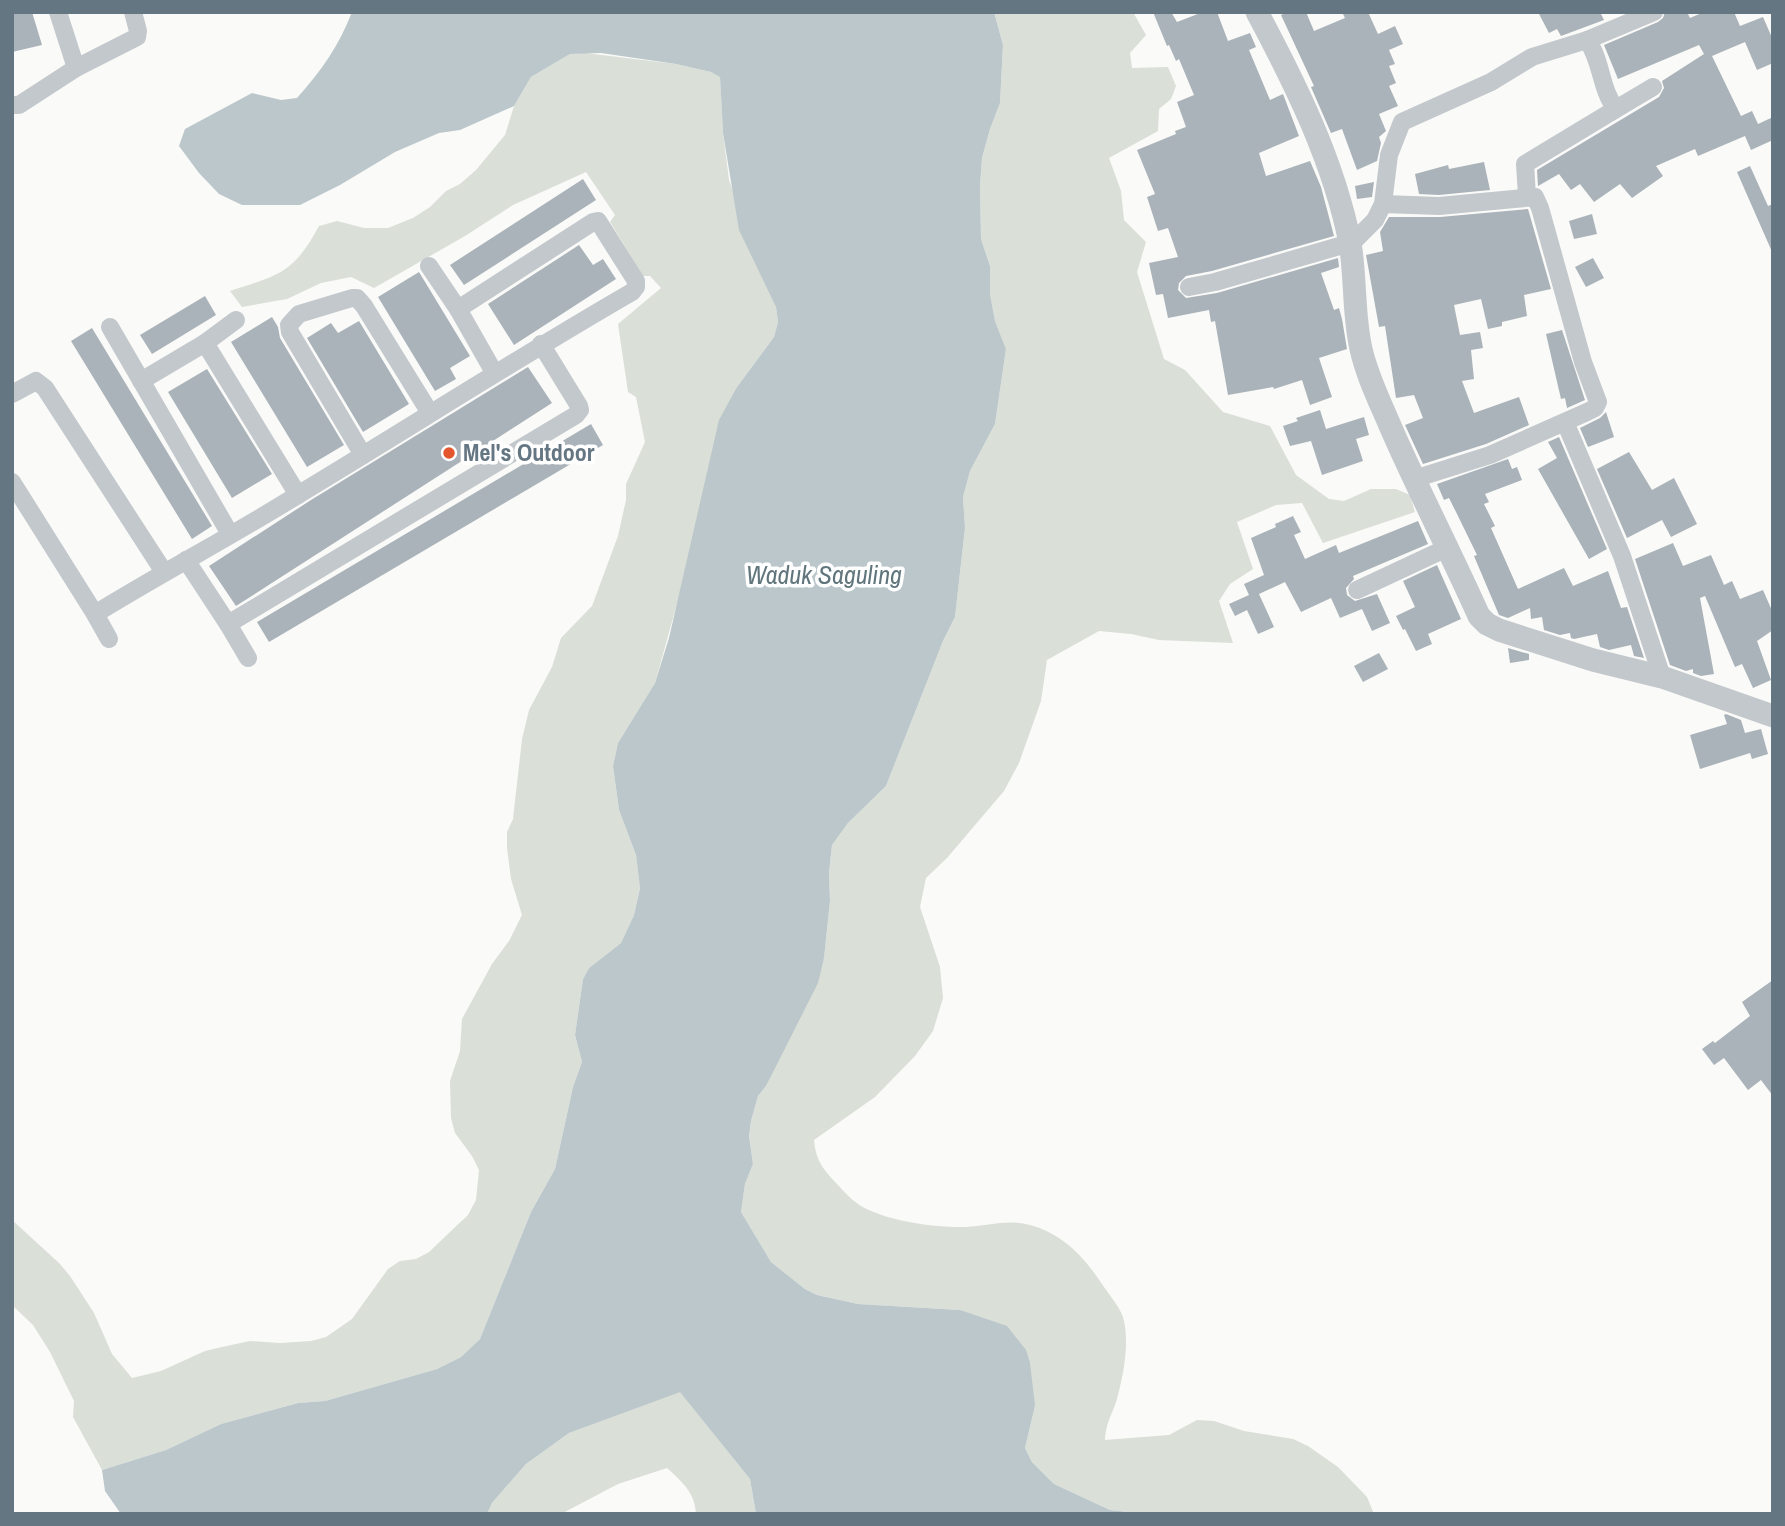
<svg xmlns="http://www.w3.org/2000/svg" width="1785" height="1526" viewBox="0 0 1785 1526" font-family="'Archivo Narrow',sans-serif">
  <style>
    .green { fill: #dadfd7 }
    .water { fill: #bbc7cb }
    .building { fill: #aab3b9 }
    .lines { fill: none; stroke-linecap: round; stroke-linejoin: round }
    .minor { stroke: #c3c8cc; stroke-width: 18 }
    .tertiary { stroke: #c3c8cc; stroke-width: 23 }
    .poi-dot { fill: #e4572e; stroke: #fff; stroke-width: 2.5 }
    .labels { text-anchor: middle; stroke-width: 7; stroke-linejoin: round; paint-order: stroke }
    .poi-label { font-size: 24px; font-weight: bold; fill: #657683; stroke: #fff; text-anchor: start }
    .water-label { font-size: 26px; font-style: italic; fill: #60757c; stroke: #fff }
  </style>
  <rect width="100%" height="100%" fill="#fafaf8"/>
  <g class="green">
    <path d="M994,12H1133L1146,35L1130,53L1132,68L1168,67L1176,86L1171,99L1159,109L1158,131L1109,158L1121,191L1124,220L1146,242L1137,272L1164,359L1185,370L1223,412L1270,426L1296,475L1329,499L1344,501L1371,489H1396L1410,495L1415,512L1323,543L1302,503L1276,505L1237,522L1253,569L1230,584L1219,601L1233,643L1159,640L1131,634L1099,631L1047,660L1041,701L1019,763L1004,791L947,858L926,878L920,907L940,967L943,998L933,1031L915,1056L875,1097L814,1140C816,1162 824,1170 838,1185C844,1192 851,1199 858,1204C883,1221 936,1228 966,1227C987,1226 1009,1219 1030,1225C1063,1234 1084,1257 1102,1284C1109,1295 1122,1309 1124,1321C1129,1344 1124,1372 1118,1395C1114,1412 1106,1420 1105,1440L1169,1435L1197,1420L1214,1421L1244,1431L1293,1439L1308,1446L1338,1467L1367,1497L1374,1514H1145L1110,1510L1054,1484L1032,1462L1025,1448L1035,1406L960,1310L858,1304L817,1295L805,1289L771,1262L741,1212L745,1184L753,1164L749,1136L751,1121L758,1096L766,1086L824,958L830,901L829,873L832,845L848,823L886,786L943,641L955,617L965,528L963,497L970,471L995,424L1006,349L995,321L990,294V266L981,239L980,186L982,158L990,129L1000,103L1003,45Z"/>
    <path d="M585,53L676,64L711,72L720,76L723,133L729,180L776,307L778,322L774,337L737,387L655,683L618,743L613,766L619,810L636,855L640,887L634,915L621,943L589,968L583,979L575,1035L582,1062L573,1087L555,1169L531,1212L480,1339L461,1357L437,1369L325,1401L298,1403L221,1424L166,1450L102,1470L73,1417L74,1401L50,1352L33,1325L12,1305V1220L59,1263L70,1276L94,1313L112,1354L132,1378L161,1371L205,1351L222,1347L250,1341L280,1343L311,1341L326,1337L352,1319L388,1269L400,1261L416,1259L429,1252L468,1215L476,1200L479,1170L472,1156L455,1133L451,1118L450,1081L460,1051L462,1019L492,964L509,941L522,915L511,879L507,848V832L513,819L522,739L529,710L552,667L561,638L592,606L618,536L626,500V484L645,442L636,397L628,392L618,324L661,288L650,276H643L610,222L615,215L586,172L513,205L465,236L374,288L351,277L321,283L287,299L242,307L230,291C279,275 293,274 319,226L337,221L364,228H388L413,218L430,207L446,191L460,184L476,170L505,135L514,106L531,77L570,54Z"/>
    <path d="M680,1391L750,1479L756,1514H696C695,1492 682,1482 667,1468L618,1484L561,1514H487L492,1503L526,1464L569,1433Z"/>
  </g>
  <path class="water" d="M352,12H994L1003,45L1000,103L990,129L982,158L980,186L981,239L990,266V294L995,321L1006,349L995,424L970,471L963,497L965,528L955,617L943,641L886,786L848,823L832,845L829,873L830,901L824,958L818,983L766,1086L758,1096L751,1121L749,1136L753,1164L745,1184L741,1212L771,1262L805,1289L817,1295L858,1304L960,1310L1007,1326L1026,1350L1030,1363L1035,1406L1025,1448L1032,1462L1054,1484L1110,1510L1145,1514H756L750,1479L680,1392L569,1433L526,1464L492,1503L487,1514H121L105,1491L102,1470L166,1450L221,1424L298,1403L325,1401L437,1369L461,1357L480,1339L531,1212L555,1169L573,1087L582,1062L575,1035L583,979L589,968L621,943L634,915L640,888L636,855L619,810L613,766L618,743L655,683L669,638L719,420L737,387L774,337L778,322L776,307L739,230L723,133L720,77L711,72L676,64L601,53L570,54L531,77L514,106L460,130L439,133L395,152L340,185L300,205H242L219,194L199,173L179,146L185,129L252,93L281,100L297,98C321,71 339,46 352,12Z"/>
  <g class="building">
    <path d="M12,12H32L42,45L12,52Z"/>
    <path d="M1153,12H1171L1177,22L1203,12H1217L1228,41L1250,33L1256,47L1249,50L1270,100L1283,94L1299,136L1259,153L1266,176L1310,161L1321,187L1334,236L1212,271L1186,276L1179,283L1178,290L1186,298L1217,293L1338,258L1339,267L1321,273L1334,310L1339,308L1342,319L1347,349L1319,358L1332,397L1310,405L1302,380L1274,389L1273,387L1228,395L1215,321L1211,322L1209,310L1168,318L1163,294L1156,295L1149,263L1178,257L1168,228L1158,231L1147,197L1155,194L1137,150L1176,134L1175,131L1186,127L1177,102L1194,95L1179,59L1176,61L1169,45L1167,46Z"/>
    <path d="M1288,12H1306L1314,31L1345,18L1342,12H1368L1378,34L1395,26L1403,44L1389,50L1395,64L1389,66L1396,83L1389,86L1398,106L1379,114L1386,131L1379,137L1381,143L1377,161L1357,170L1342,129L1331,133L1311,87L1314,86L1281,15Z"/>
    <path d="M1538,12H1600L1604,20L1561,36L1557,29L1549,33Z"/>
    <path d="M1665,12H1687L1690,18L1704,12H1734L1740,26L1763,17L1773,40V63L1757,70L1745,42L1712,56L1741,116L1752,111L1758,124L1773,117V140L1751,150L1745,136L1698,156L1695,149L1656,166L1663,176L1632,198L1620,184L1594,202L1580,184L1571,190L1559,174L1538,186L1537,170L1659,97L1664,88L1662,81L1704,54L1699,45L1618,79L1604,45L1658,22L1663,18Z"/>
    <path d="M1484,162L1490,190L1439,195L1419,194L1415,174L1448,165L1449,169Z"/>
    <path d="M1750,166L1768,206L1773,204V254L1737,172Z"/>
    <path d="M583,179L596,200L464,285L450,265Z"/>
    <path d="M1374,182L1372,197L1357,199L1355,186Z"/>
    <path d="M1528,209L1551,289L1524,295L1527,316L1502,322V326L1488,329L1481,299L1454,305L1460,335L1480,332L1483,348L1471,350L1474,379L1462,381L1474,413L1519,397L1529,425L1486,444L1423,464L1405,425L1423,418L1414,395L1396,398L1385,326L1379,327L1366,255L1383,251L1380,232L1389,217H1440Z"/>
    <path d="M1592,214L1597,234L1574,239L1569,221Z"/>
    <path d="M579,245L593,265L603,259L616,279L514,345L488,304Z"/>
    <path d="M1593,258L1604,278L1586,287L1575,267Z"/>
    <path d="M419,272L470,356L450,368L456,379L435,391L378,297Z"/>
    <path d="M205,296L216,315L152,354L140,335Z"/>
    <path d="M272,317L278,327L280,338L344,445L307,467L231,342Z"/>
    <path d="M359,321L409,404L363,432L307,338L331,323L338,333Z"/>
    <path d="M92,328L212,526L192,539L71,341Z"/>
    <path d="M1562,330L1585,400L1567,408L1565,398L1561,399L1546,334Z"/>
    <path d="M528,367L552,403L236,606L209,566L311,500Z"/>
    <path d="M207,369L272,474L232,498L168,392Z"/>
    <path d="M1320,410L1326,429L1364,417L1369,435L1356,439L1363,461L1322,475L1311,441L1290,446L1283,426L1298,421L1296,418Z"/>
    <path d="M1606,412L1614,437L1588,447L1580,428L1600,418Z"/>
    <path d="M591,424L603,445L269,642L257,622Z"/>
    <path d="M1559,437L1607,549L1589,559L1538,469L1557,458L1548,442Z"/>
    <path d="M1629,452L1652,490L1674,478L1697,524L1671,537L1662,520L1627,538L1597,469Z"/>
    <path d="M1508,459L1512,469L1517,467L1522,480L1485,494L1489,502L1484,504L1495,526L1491,528L1518,589L1564,568L1573,586L1608,571L1621,608L1627,607L1644,658L1634,656L1631,645L1609,650L1600,647L1597,634L1574,639L1571,638L1570,633L1560,635L1544,630L1542,617L1531,619L1530,608L1508,618L1499,615L1474,556L1477,555L1458,516L1449,498L1444,500L1437,484Z"/>
    <path d="M1293,516L1301,532L1294,535L1305,559L1336,545L1339,553L1418,521L1428,544L1353,576L1354,579L1346,588L1347,595L1355,601L1377,594L1390,623L1372,631L1362,609L1340,618L1331,598L1301,612L1285,582L1259,594L1274,627L1258,634L1247,610L1235,616L1229,604L1249,595L1244,584L1264,575L1251,538L1276,527L1275,524Z"/>
    <path d="M1673,543L1683,566L1711,555L1724,585L1732,581L1740,599L1763,590L1773,613V630L1757,641L1771,680L1753,688L1742,664L1735,667L1705,596L1700,598L1714,674L1701,676L1693,673V669L1686,671L1670,665L1635,559Z"/>
    <path d="M1437,565L1461,619L1428,634L1432,644L1416,651L1405,629L1403,630L1396,616L1415,607L1403,581Z"/>
    <path d="M1508,648L1529,654V660L1510,663Z"/>
    <path d="M1379,653L1388,669L1363,682L1354,666Z"/>
    <path d="M1726,714L1741,720L1745,733L1761,729L1768,754L1752,759L1750,753L1700,769L1690,735L1727,724L1724,715Z"/>
    <path d="M1773,980V1096L1761,1080L1748,1090L1724,1058L1714,1065L1702,1049L1713,1041L1715,1043L1750,1016L1742,1002Z"/>
  </g>
  <g class="lines">
    <g class="minor">
      <path d="M58,12L76,68"/>
      <path d="M1587,40L1654,12"/>
      <path d="M12,105H19L76,68L137,37L138,31L133,12"/>
      <path d="M1527,196L1525,164L1616,109"/>
      <path d="M1383,204L1439,206L1535,197L1540,208L1583,362L1598,402L1595,408L1587,412L1490,455L1414,479"/>
      <path d="M1350,245L1375,220L1383,204L1389,155L1402,122L1491,82L1532,57L1587,40C1602,60 1600,89 1616,109L1653,87"/>
      <path d="M429,266L458,309"/>
      <path d="M1189,287L1215,282L1350,243"/>
      <path d="M110,327L230,534"/>
      <path d="M205,343L236,320"/>
      <path d="M141,381L205,343L298,495"/>
      <path d="M12,394L36,381L45,388L164,572"/>
      <path d="M1565,422L1622,556L1662,677"/>
      <path d="M363,455L290,332L289,325L299,314L352,298H357L364,306L430,413"/>
      <path d="M12,482L95,614C163,572 234,535 301,493C412,426 521,356 632,292L636,287V281L598,221L593,222L458,309L495,374"/>
      <path d="M186,560L228,624L576,415L580,410L579,406L541,344"/>
      <path d="M1357,590L1449,547"/>
      <path d="M95,614L109,639"/>
      <path d="M228,624L248,658"/>
    </g>
    <path class="tertiary" d="M1257,12C1296,85 1334,162 1350,243C1356,278 1353,314 1361,349C1367,376 1380,402 1391,428C1419,492 1451,553 1479,616L1487,624L1499,630L1593,660L1662,677L1773,716"/>
  </g>
  <circle class="poi-dot" cx="449" cy="453" r="7"/>
  <g class="labels">
    <g class="poi-label">
      <text x="463" y="461">Mel's Outdoor</text>
    </g>
    <g class="water-label">
      <text x="824" y="584">Waduk Saguling</text>
    </g>
  </g>
  <rect width="1785" height="1526" fill="none" stroke="#657683" stroke-width="28"/>
</svg>
